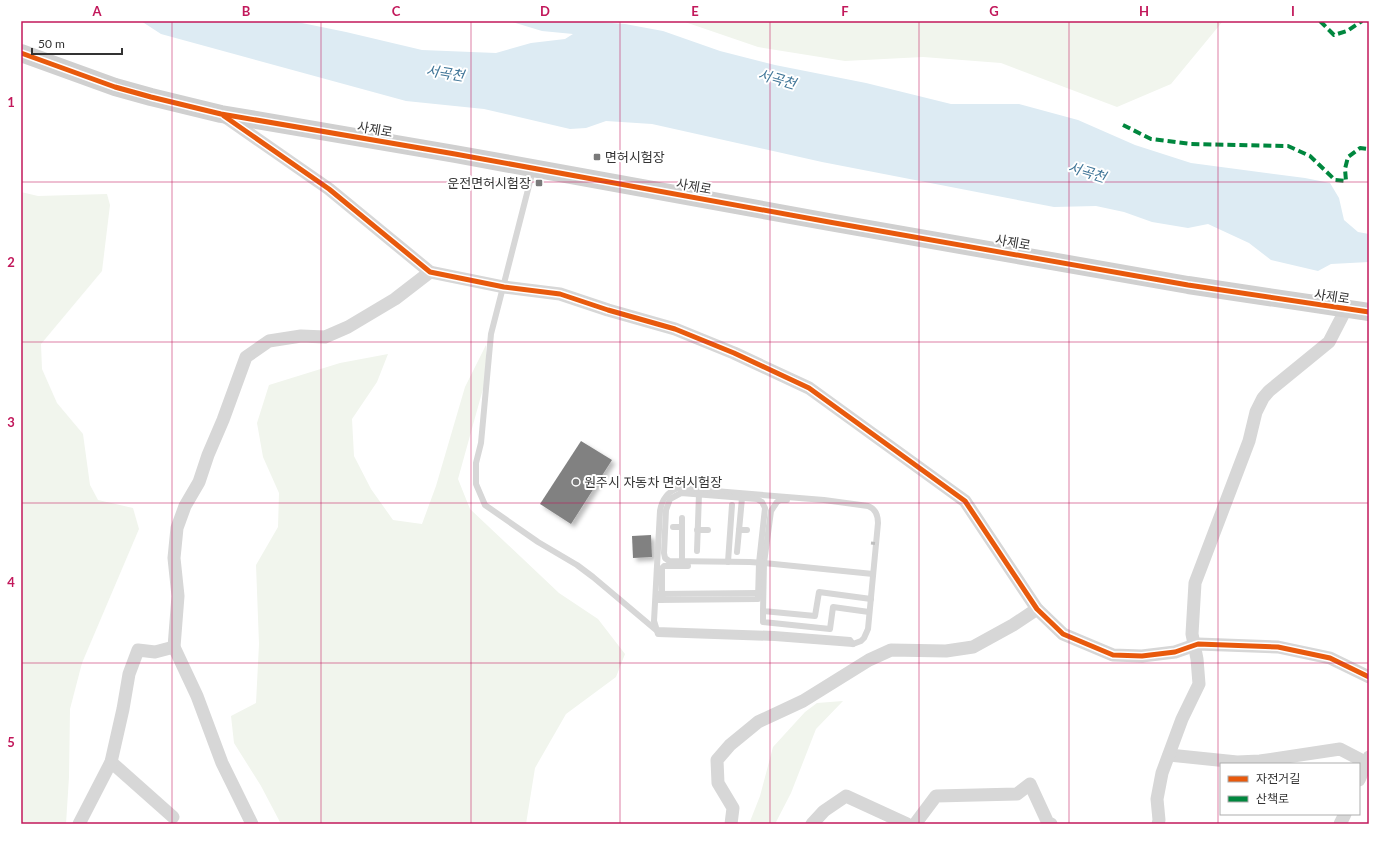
<svg xmlns="http://www.w3.org/2000/svg" width="1390" height="845" viewBox="0 0 1390 845" font-family="Lato,'Noto Sans KR',sans-serif">
  <style>
    .green { fill: #f1f5ed }
    .water { fill: #ddebf3 }
    .building { fill: #818181; filter: url(#shadow) }
    .lines { fill: none; stroke-linecap: round; stroke-linejoin: round }
    .lane { stroke: #d7d7d7; stroke-width: 6 }
    .street { stroke: #d7d7d7; stroke-width: 13 }
    .secondary { stroke: #d0d0d0; stroke-width: 18 }
    .rail { stroke: #bebebe; stroke-width: 3; stroke-dasharray: 4 3; stroke-linecap: butt }
    .quiet { stroke: #00873e; stroke-width: 4; stroke-dasharray: 8 4; stroke-linecap: butt }
    .cycleway-casing { stroke: #fff; stroke-width: 8 }
    .cycleway { stroke: #e8590c; stroke-width: 5 }
    .grid { fill: none; stroke: #c2185b; stroke-width: 1; stroke-opacity: 0.55 }
    .poi-dot { fill: #7a7a7a; stroke: #fff; stroke-width: 1.5 }
    .labels { text-anchor: middle; stroke-width: 4; stroke-linejoin: round; paint-order: stroke }
    .street-label { font-size: 13px; fill: #333; stroke: #fff }
    .poi-label { font-size: 13px; fill: #333; stroke: #fff; text-anchor: start }
    .water-label { font-size: 14px; font-style: italic; fill: #3f7597; stroke: #fff }
    .neatline { fill: none; stroke: #c2185b; stroke-width: 1.5 }
    .grid-label { font-size: 13px; text-anchor: middle; font-weight: bold; fill: #c2185b }
  </style>
  <defs>
    <filter id="shadow"><feDropShadow dx="3.5" dy="3.5" stdDeviation="2" flood-color="#0004"/></filter>
  </defs>
  <rect width="100%" height="100%" fill="#fff"/>
  <g class="green">
    <path d="M682,21H1223L1171,84L1117,107L1001,63L923,57L845,61L758,47Z"/>
    <path d="M21,192L38,196L107,194L110,205L102,271L41,344L42,369L57,403L83,434L90,485L98,500L133,508L139,529L82,663L70,709L69,777L66,824H21Z"/>
    <path d="M486,345V378L458,479L470,509L559,593L598,619L625,654L616,677L566,714L535,768L526,824H281L261,786L234,743L231,716L256,703L259,644L256,565L278,527L279,493L263,457L257,423L269,385L340,363L388,354L377,382L352,419L354,456L371,489L393,520L422,524L436,486L465,387Z"/>
    <path d="M843,701L816,729L791,793L775,824H749L760,796L773,747L805,712L817,703Z"/>
  </g>
  <path class="water" d="M141,21H292L346,32L422,50L496,53L531,43L565,39L573,34L542,31L509,21H584L625,24L663,31L720,51L775,65L866,83L951,104H1019L1078,120L1135,145L1191,163L1305,178L1330,183L1339,198L1344,220L1358,232L1369,234V262L1331,264L1318,271L1271,260L1249,243L1208,224L1188,228L1152,222L1124,212L1096,206L1054,207L822,162L652,124L606,121L586,128L570,129L484,109L406,101L161,34Z"/>
  <g class="building">
    <path d="M581,441L612,460L571,524L540,504Z"/>
    <path d="M651,535L652,557L633,558L632,536Z"/>
  </g>
  <g class="lines">
    <g class="lane">
      <path d="M533,170L491,334L481,443L476,463V484L485,505L538,542L577,565L593,577L656,630L774,634L850,640L853,644"/>
      <path d="M678,488L824,500L868,506C876,509 878,515 878,523L868,629L864,638L861,641L853,644L775,638L658,634L654,621L660,511C662,499 667,492 678,488Z"/>
      <path d="M787,500H780L777,502L771,511L764,563L763,611L815,616L819,592L871,599"/>
      <path d="M673,527H682"/>
      <path d="M697,530H708"/>
      <path d="M739,530H747"/>
      <path d="M697,551L699,494"/>
      <path d="M737,552L742,498"/>
      <path d="M682,562V518"/>
      <path d="M728,562L732,505"/>
      <path d="M658,594L758,593"/>
      <path d="M656,600L758,599L759,563L765,508L762,502L757,499L681,493L670,499L666,510L664,553L665,558L669,561L750,562L764,563L873,574"/>
      <path d="M662,600V568L664,566H688"/>
      <path d="M763,611V622L830,629L833,607L869,612"/>
    </g>
    <g class="street">
      <path d="M224,116L329,189L430,272L504,287L560,294L608,310L675,329L734,353L809,388L965,501L1037,609L1063,634L1113,655L1142,656L1175,652L1198,644L1278,647L1330,658L1369,677"/>
      <path d="M1169,755L1237,762L1260,761L1340,749L1367,763"/>
      <path d="M111,762L173,817"/>
      <path d="M1359,780L1369,757"/>
      <path d="M79,824L111,762L123,709L129,674L138,650L155,652L174,647"/>
      <path d="M252,824L222,763L197,696L174,647L178,596L174,558L177,528L185,506L199,482L208,455L223,420L246,357L269,341L301,336L325,337L348,327L395,299L430,272"/>
      <path d="M731,824L733,808L718,783L717,760L730,745L758,722L803,701L869,660L891,650L946,651L973,647L1013,625L1037,609"/>
      <path d="M812,824L824,811L846,796L907,824"/>
      <path d="M915,824L936,796L1017,794L1030,784L1048,823L1051,824"/>
      <path d="M1158,824L1159,820L1157,799L1162,773L1182,719L1199,684L1197,659L1192,634L1195,583L1249,441L1256,412L1263,398L1269,391L1329,342L1346,309"/>
      <path d="M1340,824L1345,814"/>
    </g>
    <path class="secondary" d="M21,53L115,87L151,97L221,114L455,154L829,222L1188,285L1369,312"/>
    <path class="rail" d="M871,543L878,544"/>
    <g class="quiet">
      <path d="M1320,21L1334,35L1347,31L1362,21"/>
      <path d="M1123,125L1151,139L1191,144L1288,146L1310,156L1335,180L1346,181L1345,169L1348,157L1360,148L1369,149"/>
    </g>
    <defs>
      <g id="cycleway">
        <path d="M21,53L115,87L151,97L221,114L455,154L829,222L1188,285L1369,312"/>
        <path d="M224,116L329,189L430,272L504,287L560,294L608,310L675,329L734,353L809,388L965,501L1037,609L1063,634L1113,655L1142,656L1175,652L1198,644L1278,647L1330,658L1369,677"/>
      </g>
    </defs>
    <use href="#cycleway" class="cycleway-casing"/>
    <use href="#cycleway" class="cycleway"/>
  </g>
  <path class="grid" d="M172,21V824M321,21V824M471,21V824M620,21V824M770,21V824M919,21V824M1069,21V824M1218,21V824M21,182H1369M21,342H1369M21,503H1369M21,663H1369"/>
  <g class="poi-dot">
    <rect x="593" y="153" width="8" height="8" rx="2"/>
    <rect x="535" y="179" width="8" height="8" rx="2"/>
    <circle cx="576" cy="482" r="4"/>
  </g>
  <g class="labels">
    <g class="street-label">
      <text transform="translate(375 129) rotate(10)" y="5">사제로</text>
      <text transform="translate(694 186) rotate(10)" y="5">사제로</text>
      <text transform="translate(1013 242) rotate(10)" y="5">사제로</text>
      <text transform="translate(1332 296) rotate(9)" y="5">사제로</text>
    </g>
    <g class="poi-label">
      <text x="605" y="162">면허시험장</text>
      <text x="531" y="188" text-anchor="end">운전면허시험장</text>
      <text x="584" y="487">원주시 자동차 면허시험장</text>
    </g>
    <g class="water-label">
      <text transform="translate(445 73) rotate(9)" y="5">서곡천</text>
      <text transform="translate(777 79) rotate(16)" y="5">서곡천</text>
      <text transform="translate(1087 172) rotate(17)" y="5">서곡천</text>
    </g>
  </g>
  <rect width="1390" height="845" fill="none" stroke="#ffffff" stroke-width="44"/>
  <rect x="1220" y="763" width="140" height="52" fill="#ffffff" stroke="#adadad"/>
  <rect x="1228" y="776" width="20" height="6" fill="#e8590c" stroke="#adadad"/>
  <text x="1256" y="783" font-size="12" fill="#333333">자전거길</text>
  <rect x="1228" y="796" width="20" height="6" fill="#00873e" stroke="#adadad"/>
  <text x="1256" y="803" font-size="12" fill="#333333">산책로</text>
  <path d="M32 48v6h90v-6" fill="none" stroke="#333333" stroke-width="2"/>
  <text x="38" y="48" font-size="12" fill="#333333" stroke="#ffffff" stroke-width="3" paint-order="stroke">50 m</text>
  <rect x="22" y="22" width="1346" height="801" class="neatline"/>
  <g class="grid-label">
    <text x="97" y="16">A</text>
    <text x="246" y="16">B</text>
    <text x="396" y="16">C</text>
    <text x="545" y="16">D</text>
    <text x="695" y="16">E</text>
    <text x="845" y="16">F</text>
    <text x="994" y="16">G</text>
    <text x="1144" y="16">H</text>
    <text x="1293" y="16">I</text>
    <text x="11" y="107">1</text>
    <text x="11" y="267">2</text>
    <text x="11" y="427">3</text>
    <text x="11" y="587">4</text>
    <text x="11" y="747">5</text>
  </g>
</svg>
